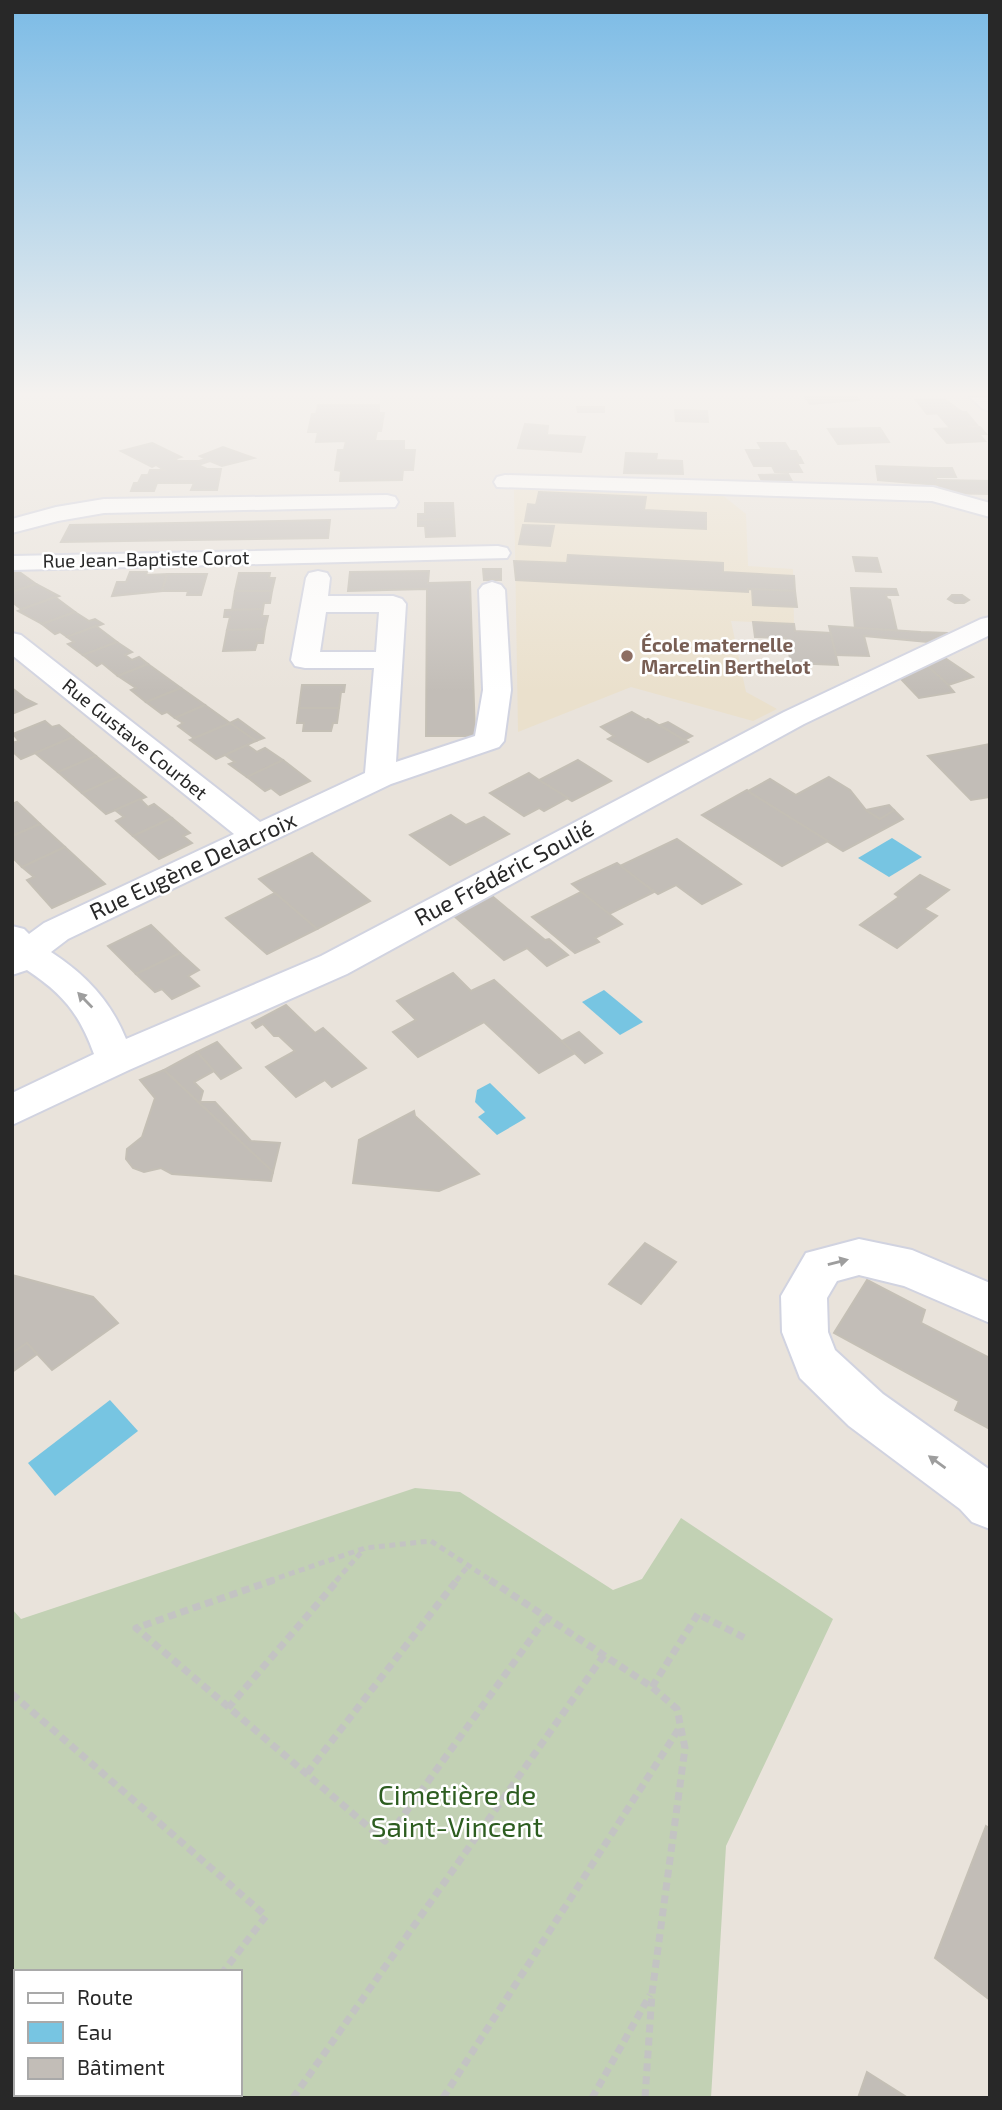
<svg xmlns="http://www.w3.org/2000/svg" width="1002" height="2110" viewBox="0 0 1002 2110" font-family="'Exo 2',sans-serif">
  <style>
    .education { fill: #eae0cc }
    .cemetery { fill: #c2d1b4; fill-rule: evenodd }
    .water { fill: #77c5e2 }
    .building { fill: #c2bdb7; stroke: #c4bfb5; stroke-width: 2 }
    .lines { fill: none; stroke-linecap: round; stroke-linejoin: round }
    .minor-casing { stroke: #d1d3e0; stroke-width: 4 }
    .path-far1 { stroke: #c3c3c3; stroke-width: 5; stroke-dasharray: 6 4.5; stroke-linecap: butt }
    .path { stroke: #c3c3c3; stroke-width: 7; stroke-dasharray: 8 5; stroke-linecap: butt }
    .minor { fill: #fff; fill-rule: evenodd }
    .oneway { fill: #9e9e9e }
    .education-dot { fill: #8d6e63; stroke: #fff; stroke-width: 2.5 }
    .labels { text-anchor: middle; stroke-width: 5; stroke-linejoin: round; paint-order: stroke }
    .far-street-label { font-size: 19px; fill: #282828; stroke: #fff }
    .far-education-label { font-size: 19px; font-weight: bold; fill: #785e54; stroke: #fff; text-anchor: start }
    .street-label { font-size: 23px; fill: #282828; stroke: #fff }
    .near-park-label { font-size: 28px; fill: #2d5d20; stroke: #fff }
  </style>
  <rect width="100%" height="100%" fill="#e9e3db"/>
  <path class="education" d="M544,487L721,494L746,514L748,566L793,569L794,624L731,621L746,692L777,709L753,721L631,687L518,732L514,490Z"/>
  <path class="cemetery" d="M415,1488L460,1492L613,1590L642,1579L681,1518L833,1619L726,1846L711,2098H12V1609L21,1619ZM16,1972H240V2094H16Z"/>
  <g class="water">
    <path d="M892,838L922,857L889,877L858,858Z"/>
    <path d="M604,990L643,1022L620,1035L582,1002Z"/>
    <path d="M490,1083L526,1118L497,1135L478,1117L485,1112L475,1102L477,1090Z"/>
    <path d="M110,1400L138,1431L55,1496L28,1463Z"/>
  </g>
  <g class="building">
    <path d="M805,397H857L859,400L810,404Z"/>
    <path d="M944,399L962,412L927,414L916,400Z"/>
    <path d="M318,405H379V413H384L381,431H377L375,441H404V450H415L413,470H403L402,480L340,481L341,471L335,470L338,450H344L346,441L316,442L318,432H308L312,414H316Z"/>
    <path d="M577,407H604V412H578Z"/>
    <path d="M675,410L707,411L708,422L676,421Z"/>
    <path d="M966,412L977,425L950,428L937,413Z"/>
    <path d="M525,424L548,426L547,435L585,437L581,452L518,448Z"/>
    <path d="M980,427L986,434H979L985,441L947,443L935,429Z"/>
    <path d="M880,428L889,442L838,444L828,429Z"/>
    <path d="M152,443L181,457L174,459L178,461H199L206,459L200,456L223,447L254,458L222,466L210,461L198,465L207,469H221L217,490H191L194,483H157L154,491H131L134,483H138L142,475H148L150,470H164L156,465L152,467L121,451Z"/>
    <path d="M758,443H785L790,451H796L799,457L750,458L746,450H762Z"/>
    <path d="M626,453L657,454L656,460L682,461L683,474L624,473Z"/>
    <path d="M800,457L803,463H797L802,472H775L772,466H754L750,458Z"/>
    <path d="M876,466L933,468L938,485L878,480Z"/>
    <path d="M933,468H952L956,477H936Z"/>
    <path d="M788,474L795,487L764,485L759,475Z"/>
    <path d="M937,480L990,481V494L941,493Z"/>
    <path d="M539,492L646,497L644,510L706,513V529L525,521L528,504L536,505Z"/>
    <path d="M425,503H453L454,519L418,520V514H425Z"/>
    <path d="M454,519L455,536L426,537L425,526H418V520Z"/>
    <path d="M330,520L328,538L61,542L70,525Z"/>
    <path d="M523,525L554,526L550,546L519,544Z"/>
    <path d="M568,555L723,563V572L794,576L795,591L748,589V592L516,580L514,561L567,563Z"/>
    <path d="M853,557L877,558L881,572L856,571Z"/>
    <path d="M483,569H501V580H484Z"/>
    <path d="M18,571L36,584L12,592V573Z"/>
    <path d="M429,571L428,583L470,582L475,736H426L427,589L348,591L350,572Z"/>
    <path d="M130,572H147L146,575L167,574L162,591L112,596L117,582H126Z"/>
    <path d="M239,573H270L269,578H275L272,591H235Z"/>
    <path d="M167,574H207L201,595H187L188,591H162Z"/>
    <path d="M36,584L59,596L21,609L12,602V592Z"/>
    <path d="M851,588L896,589L898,595H886L887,599L890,600L897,631L855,628Z"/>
    <path d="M752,589L795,591L797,607L753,605Z"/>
    <path d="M235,591H272L270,603H264L263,609L232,610Z"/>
    <path d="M952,595H962L969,600L964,603H955L948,599Z"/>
    <path d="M55,597L75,612L42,624L18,611Z"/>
    <path d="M263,609L262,616H268L265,629L227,630L230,617H224L225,610Z"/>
    <path d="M75,612L89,621L95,619L103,624L67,637L60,632L55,634L42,624Z"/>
    <path d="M753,622L794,624L795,631L831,633L838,665L791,663L786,638L755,637Z"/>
    <path d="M96,626L117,642L83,655L68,644L74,642L67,637Z"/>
    <path d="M829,626L921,632L948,633L928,642L864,636L869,656L836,655Z"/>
    <path d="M265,629L263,643H257L255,650L223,651L227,630Z"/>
    <path d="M117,642L132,652L125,655L132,660L139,657L148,664L118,676L102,663L97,666L83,655Z"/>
    <path d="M945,658L973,677L948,685L928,666Z"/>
    <path d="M148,664L181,688L146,702L131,690L136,688L118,676Z"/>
    <path d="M928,666L948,685L954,692L919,698L901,679Z"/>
    <path d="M302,685H345L344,692H341L339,708H299Z"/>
    <path d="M12,688L26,699L36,704L12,714Z"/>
    <path d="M181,688L205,705L175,718L167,712L162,714L146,702Z"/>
    <path d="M205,705L230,723L194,738L178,726L183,723L175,718Z"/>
    <path d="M299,708H339L337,723H333L331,731H303L304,723H297Z"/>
    <path d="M632,712L646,720L648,719L688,742L648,762L608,739L614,736L601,727Z"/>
    <path d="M238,719L264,738L256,741L230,723Z"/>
    <path d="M45,721L52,727L59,725L73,737L21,759L12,751V743L19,741L13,734Z"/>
    <path d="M668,722L692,736L684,740L660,725Z"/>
    <path d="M230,723L256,741L216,759L190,740Z"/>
    <path d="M73,737L96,756L58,772L35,753Z"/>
    <path d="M990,744V797L971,800L928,756Z"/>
    <path d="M247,745L257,752L265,748L283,760L247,777L229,764L235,762L225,755Z"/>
    <path d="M96,756L120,776L82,793L58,772Z"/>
    <path d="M283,760L310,781L280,795L271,788L265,791L247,777Z"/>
    <path d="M578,760L611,781L572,801L539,780Z"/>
    <path d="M529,773L539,780L568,798L544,811L539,808L524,816L490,793Z"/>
    <path d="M120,776L146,797L106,814L82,793Z"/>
    <path d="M829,777L850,790L866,810L880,819L894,810L903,819L843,851L748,791L770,779L796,795Z"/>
    <path d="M747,790L749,792L828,841L782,866L702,815Z"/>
    <path d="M140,799L148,807L154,804L172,818L133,836L116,821L124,817L115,810Z"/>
    <path d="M17,802L40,824L12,836V804Z"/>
    <path d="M889,805L894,810L880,819L866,810Z"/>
    <path d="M451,815L466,825L484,817L509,834L450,865L410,835Z"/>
    <path d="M172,818L190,833L183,836L192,843L159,859L133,836Z"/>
    <path d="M40,824L65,847L22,867L12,857V836Z"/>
    <path d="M677,839L741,884L702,904L676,885L658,894L620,866Z"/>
    <path d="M65,847L105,884L52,908L27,880L34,877L22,867Z"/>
    <path d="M312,853L314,855L370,901L317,929L259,879Z"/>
    <path d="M617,863L654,892L609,914L572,884Z"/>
    <path d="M920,875L949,890L924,909L937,916L897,948L860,925L899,897L895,894Z"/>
    <path d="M581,892L622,924L595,938L599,942L575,953L532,917Z"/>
    <path d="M275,893L317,929L267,954L226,918Z"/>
    <path d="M492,896L545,940L549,939L568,955L547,966L527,948L504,960L454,916Z"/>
    <path d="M151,925L180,953L136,974L108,946Z"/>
    <path d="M180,953L199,970L188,976L199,986L172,999L162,989L155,992L136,974Z"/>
    <path d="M453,973L471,991L494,980L575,1053L539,1073L484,1022L418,1057L393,1032L416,1020L397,1001Z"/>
    <path d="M286,1005L315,1033L323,1028L366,1068L332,1087L325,1080L296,1097L266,1067L295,1051L279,1036H274L263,1024L256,1028L252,1023Z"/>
    <path d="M579,1032L602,1053L585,1063L562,1041Z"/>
    <path d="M217,1042L241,1068L221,1079L197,1052Z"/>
    <path d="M197,1052L214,1071L194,1082L203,1091L200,1102H215L251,1141L280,1143L273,1172L164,1070Z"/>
    <path d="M164,1070L273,1172L271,1181L172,1174L161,1168L144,1172L133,1168L126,1159L127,1149L142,1137L155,1098L140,1080Z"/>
    <path d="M414,1111L415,1116L479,1174L439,1191L353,1183L359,1140Z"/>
    <path d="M645,1243L676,1262L641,1304L609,1284Z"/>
    <path d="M12,1275L93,1297L118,1323L52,1370L27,1343L12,1353Z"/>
    <path d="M867,1280L925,1310L921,1323L990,1358V1429L955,1410L959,1401L834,1333Z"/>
    <path d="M27,1343L37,1354L12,1372V1353Z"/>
    <path d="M986,1826L990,1829V2000L935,1958Z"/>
    <path d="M867,2072L908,2098H858Z"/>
  </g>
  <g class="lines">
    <defs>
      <g id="minor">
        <path d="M970,397H990V411L983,409Z"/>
        <path d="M505,475L933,487L990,503V517L932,501L497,487L494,482L497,477Z"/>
        <path d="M387,495L395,497L398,502L395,507L104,513L58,521L12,533V519L56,507L104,499Z"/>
        <path d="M498,546L507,548L510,553L507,558L12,570V556Z"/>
        <path d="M318,571L327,573L330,578L328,596H393L402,599L406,604L396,762L475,736L483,690L479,590L483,585L492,582L501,585L505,590L511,690L504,741L499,747L391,784L68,939L51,952C86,975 110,1000 126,1039L321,956L784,712L981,619L990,617V635L804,724L347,974L129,1070L12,1125V1093L94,1054C79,1013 63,994 27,970L12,975V926L24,929L29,934L44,923L234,834L12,655V633L21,635L260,822L365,773L374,668H305L295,666L291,660L306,578L309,573ZM326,612H379L376,652H320Z"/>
        <path d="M859,1239L912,1250L990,1283V1323L904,1286L859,1275L837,1281L827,1298L828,1332L835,1350L883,1394L990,1470V1529L972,1522L960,1509L849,1426L800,1378L782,1332L781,1296L806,1253Z"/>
      </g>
    </defs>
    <use href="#minor" class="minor-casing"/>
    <g class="path-far1">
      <path d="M269,1581L365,1548L431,1541L492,1581"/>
      <path d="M336,1581L364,1549"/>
      <path d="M456,1581L468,1566"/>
    </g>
    <g class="path">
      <path d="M274,1580L136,1628L385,1841L546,1618"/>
      <path d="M490,1580L652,1687L677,1709L685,1748L652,1993L645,2098"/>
      <path d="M652,1687L698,1614L747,1639"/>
      <path d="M12,1694L266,1916L223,1972"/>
      <path d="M228,1708L338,1580"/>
      <path d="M307,1773L457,1580"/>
      <path d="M128,2098L131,2094"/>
      <path d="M293,2098L604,1655"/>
      <path d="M443,2098L680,1727"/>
      <path d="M592,2098L650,1995"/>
    </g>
    <use href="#minor" class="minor"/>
  </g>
  <defs><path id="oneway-solid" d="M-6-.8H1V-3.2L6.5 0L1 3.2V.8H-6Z" transform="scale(1.75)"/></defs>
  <g class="oneway">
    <use href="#oneway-solid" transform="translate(85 1000) rotate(-134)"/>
    <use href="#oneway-solid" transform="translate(838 1262) rotate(-14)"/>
    <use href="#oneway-solid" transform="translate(937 1462) rotate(-144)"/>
  </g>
  <linearGradient id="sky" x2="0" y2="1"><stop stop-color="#7bbbe6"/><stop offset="0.57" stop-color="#f5f2ef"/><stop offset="1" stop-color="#f5f2ef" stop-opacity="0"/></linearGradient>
  <rect width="1002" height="692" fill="url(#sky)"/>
  <circle class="education-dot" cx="627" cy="656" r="7"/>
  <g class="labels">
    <g class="far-street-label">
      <text transform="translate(146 559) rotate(-1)" y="7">Rue Jean-Baptiste Corot</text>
      <text transform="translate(135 739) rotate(39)" y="7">Rue Gustave Courbet</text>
    </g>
    <g class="far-education-label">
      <text x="641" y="652">École maternelle<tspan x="641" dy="22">Marcelin Berthelot</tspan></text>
    </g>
    <g class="street-label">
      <text transform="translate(193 866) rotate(-25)" y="8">Rue Eugène Delacroix</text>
      <text transform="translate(504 873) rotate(-28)" y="8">Rue Frédéric Soulié</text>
    </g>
    <g class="near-park-label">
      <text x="457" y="1805">Cimetière de<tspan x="457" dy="32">Saint-Vincent</tspan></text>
    </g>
  </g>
  <rect width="1002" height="2110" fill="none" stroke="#282828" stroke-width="28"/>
  <rect x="14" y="1970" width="228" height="126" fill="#ffffff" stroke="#a9a9a9" stroke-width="2"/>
  <rect x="28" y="1993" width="35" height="10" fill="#ffffff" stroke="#a9a9a9" stroke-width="2"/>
  <text x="77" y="2005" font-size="21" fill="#282828">Route</text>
  <rect x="28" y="2022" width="35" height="21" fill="#77c5e2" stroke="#a9a9a9" stroke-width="2"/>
  <text x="77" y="2040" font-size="21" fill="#282828">Eau</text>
  <rect x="28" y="2058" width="35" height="21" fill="#c2bdb7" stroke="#a9a9a9" stroke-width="2"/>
  <text x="77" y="2075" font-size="21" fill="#282828">Bâtiment</text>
</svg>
